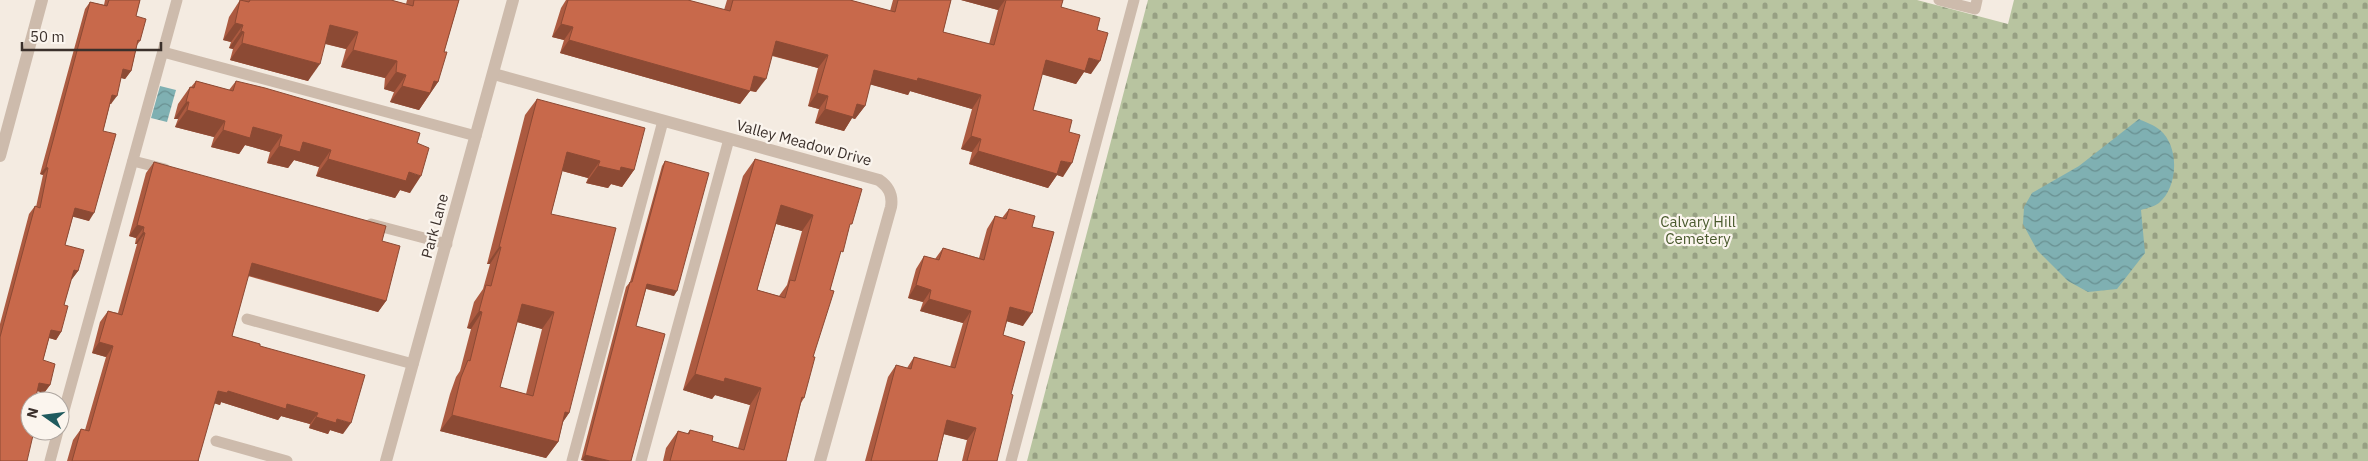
<svg xmlns="http://www.w3.org/2000/svg" width="2368" height="461" viewBox="0 0 2368 461" font-family="'IBM Plex Sans',sans-serif">
  <style>
    .cemetery { fill: url(#cemetery-stones) }
    .water { fill: url(#water-waves) }
    .lines { fill: none; stroke-linecap: round; stroke-linejoin: round }
    .service { stroke: #cdbbac; stroke-width: 11 }
    .minor { stroke: #cdbbac; stroke-width: 12 }
    .tertiary { stroke: #cdbbac; stroke-width: 12 }
    .wall { fill: #ac5a40; fill-rule: evenodd }
    .shaded-wall { fill: #8c4a34 }
    .building { fill: #c8694b; stroke: #8c4a34; fill-rule: evenodd }
    .labels { text-anchor: middle; stroke-width: 4.5; stroke-linejoin: round; paint-order: stroke }
    .street-label { font-size: 15px; fill: #3b302b; stroke: #fbf5ee }
    .park-label { font-size: 15px; fill: #4a5a2e; stroke: #fbf5ee }
  </style>
  <defs>
    <pattern id="cemetery-stones" width="16" height="16" patternUnits="userSpaceOnUse" patternTransform="scale(1.25)"><rect width="16" height="16" fill="#b8c4a0"/><path d="M2 7V4a2 2 0 0 1 4 0v3zM10 15v-3a2 2 0 0 1 4 0v3z" fill="#97a083"/></pattern>
    <pattern id="water-waves" width="16" height="10" patternUnits="userSpaceOnUse" patternTransform="scale(1.25)"><rect width="16" height="10" fill="#7fb0b2"/><path d="M0 5q4-4 8 0t8 0" fill="none" stroke="#699091"/></pattern>
  </defs>
  <rect width="100%" height="100%" fill="#f4ebe1"/>
  <path class="cemetery" d="M1148,0H1917L2008,24L2014,0H2368V461H1027Z"/>
  <g class="water">
    <path d="M160,86L176,90L167,122L151,118Z"/>
    <path d="M2139,119C2145,122 2154,125 2160,130C2180,147 2178,187 2159,203C2154,207 2146,208 2141,210L2145,253L2117,289L2088,292L2068,281L2037,250L2023,224L2024,207L2032,193L2079,166Z"/>
  </g>
  <g class="lines">
    <g class="service">
      <path d="M1939,0L1975,9L1977,0"/>
      <path d="M163,52L476,136"/>
      <path d="M133,161L165,169"/>
      <path d="M371,224L447,244"/>
      <path d="M247,319L413,364"/>
      <path d="M60,425L177,0"/>
      <path d="M216,441L287,461"/>
      <path d="M50,461L58,431"/>
      <path d="M572,461L663,121"/>
      <path d="M641,461L729,139"/>
      <path d="M1011,461L1134,0"/>
    </g>
    <g class="minor">
      <path d="M494,74L879,180C889,187 893,195 891,207L820,461"/>
      <path d="M0,156L42,0"/>
    </g>
    <path class="tertiary" d="M386,461L513,0"/>
  </g>
  <g class="wall">
    <path d="M105,0H140L136,16L140,41L137,45L131,71L125,79L121,78L111,104H110L103,131L89,221L73,216L65,245L78,271L72,279H71L64,305L61,332L56,340L49,338L43,360L50,385L44,393L37,391L0,461V324L29,214L35,206L36,207L43,175L40,174L85,9L90,2L104,5Z"/>
    <path d="M240,0H391L406,4L407,0H459L444,52L438,82L419,110L390,102L394,92L384,89L385,78L341,67L346,49L325,44L308,81L230,60L233,49L229,48L231,42L223,40L229,17Z"/>
    <path d="M566,0H688L724,10L727,0H850L890,11L893,0H951L943,32L989,44L998,10L961,0H1063L1061,7L1097,30L1091,74L1084,72L1076,84L1042,74L1033,110L1069,132L1063,177L1057,175L1048,188L969,164L972,152L961,149L972,109L910,91L908,95L870,84L865,106L855,119L852,118L844,131L815,123L819,109L808,106L818,68L772,56L756,92L750,91L740,104L560,53L564,40L552,37L561,8Z"/>
    <path d="M196,81L229,90L236,81L417,143L410,193L400,190L395,198L316,176L319,167L294,160L288,168L267,163L270,152L245,145L239,154L211,147L214,137L175,127L178,119H174L178,104L190,87H191Z"/>
    <path d="M537,99L634,170L622,187L611,184L608,188L586,183L588,178L562,171L551,214L569,413L563,422L558,442L546,458L440,431L450,394L456,377L460,371L471,329L467,328L474,302L483,289L490,264H487L525,115ZM517,322L542,329L526,394L500,387Z"/>
    <path d="M755,159L849,229L839,257L830,290L813,357L804,398L801,403L786,461H663L666,448L678,431L687,434L690,430L712,441L738,448L750,405L715,395L712,399L683,390L743,176ZM776,224L802,231L787,285L779,296L757,290Z"/>
    <path d="M665,161L674,296L646,289L636,326L631,461H586L581,460L626,287L630,282L662,166Z"/>
    <path d="M154,162L382,241L386,301L378,312L248,276L232,336L260,346L343,434L330,430L328,434L309,428L310,424L281,416L278,420L221,402L220,405L214,403L198,461H199H67L73,440L81,429L85,430L106,357L92,353L100,322L108,311L118,313L137,244H135L136,238L129,236L146,173Z"/>
    <path d="M1009,209L1032,227L1023,326L1007,321L1003,335L1011,394L997,461H962L967,440L944,434L937,461H865L888,377L896,365L907,368L914,357L950,367L963,323L920,311L923,302L908,298L916,269L924,256L935,259L943,248L979,258L987,229L995,216L1002,218Z"/>
  </g>
  <g class="shaded-wall">
    <path d="M961,0H1005L998,10Z"/>
    <path d="M235,23L243,25L231,42L223,40Z"/>
    <path d="M561,24L573,27L564,40L552,37Z"/>
    <path d="M330,25L358,32L346,49L319,42Z"/>
    <path d="M241,31L244,32L233,49L229,48Z"/>
    <path d="M569,40L750,91L740,104L560,53Z"/>
    <path d="M776,41L828,55L818,68L767,54Z"/>
    <path d="M242,43L320,64L308,81L230,60Z"/>
    <path d="M353,50L397,61L385,78L341,67Z"/>
    <path d="M1089,58L1100,61L1091,74L1084,72L1076,84L1037,73L1046,60Z"/>
    <path d="M123,69L131,71L125,79L118,77Z"/>
    <path d="M874,70L918,78L981,95L972,109L910,91L908,95L865,83Z"/>
    <path d="M396,72L406,75L394,92L384,89Z"/>
    <path d="M754,76L766,79L756,92L745,89Z"/>
    <path d="M434,81L438,82L419,110L390,102L402,86Z"/>
    <path d="M817,93L828,96L819,109L808,106Z"/>
    <path d="M112,95L117,96L111,104L107,103Z"/>
    <path d="M186,102H189L178,119H174Z"/>
    <path d="M857,104L865,106L855,119L852,118L844,131L815,123L825,109Z"/>
    <path d="M187,110L225,121L214,137L175,127Z"/>
    <path d="M253,127L282,135L270,152L245,145L239,154L211,147L223,130Z"/>
    <path d="M971,136L981,139L972,152L961,149Z"/>
    <path d="M303,142L331,150L319,167L294,160L288,168L267,163L279,146Z"/>
    <path d="M978,151L1061,161L1072,163L1063,177L1057,175L1048,188L969,164Z"/>
    <path d="M567,152L600,161L588,178L555,169Z"/>
    <path d="M328,159L409,172L421,176L410,193L400,190L395,198L316,176Z"/>
    <path d="M598,166L621,167L634,170L622,187L611,184L608,188L586,183Z"/>
    <path d="M46,167L48,168L43,175L40,174Z"/>
    <path d="M781,205L813,215L802,231L769,222Z"/>
    <path d="M75,208L94,213L89,221L70,216Z"/>
    <path d="M137,225L144,227L136,238L129,236Z"/>
    <path d="M143,232L145,233L137,244H135Z"/>
    <path d="M499,247H501L490,264H487Z"/>
    <path d="M252,263L386,301L378,312L244,274Z"/>
    <path d="M74,270L78,271L72,279L68,278Z"/>
    <path d="M647,284L677,291L674,296L644,288Z"/>
    <path d="M916,285L931,290L923,302L908,298Z"/>
    <path d="M929,299L971,311L963,323L920,311Z"/>
    <path d="M522,304L554,312L542,329L510,320Z"/>
    <path d="M1010,307L1032,313L1023,326L1002,320Z"/>
    <path d="M479,311L482,312L471,329L467,328Z"/>
    <path d="M51,330L61,332L56,340L46,337Z"/>
    <path d="M99,342L113,346L106,357L92,353Z"/>
    <path d="M695,374L725,378L761,388L750,405L715,395L712,399L683,390Z"/>
    <path d="M39,383L50,385L44,393L34,390Z"/>
    <path d="M218,391H228L287,404L318,413L310,424L281,416L278,420L221,402L220,405L210,402Z"/>
    <path d="M565,412L569,413L557,430Z"/>
    <path d="M452,415L558,442L546,458L440,431Z"/>
    <path d="M316,417L337,419L351,423L343,434L330,430L328,434L309,428Z"/>
    <path d="M947,420L976,428L967,440L939,433Z"/>
    <path d="M585,455L610,461H586L581,460Z"/>
  </g>
  <g class="building">
    <path d="M109,0H140L136,16L146,19L140,41L138,40L131,71L123,69L117,96L112,95L103,131L116,134L94,213L75,208L65,245L84,250L78,271L74,270L64,305L68,306L61,332L51,330L43,360L55,364L50,385L39,383L35,401H30V431H34L27,461H0V337L35,206L40,208L48,168L46,167L90,2L107,6Z"/>
    <path d="M240,0L249,2L250,0H391L413,6L414,0H459L444,52H447L438,82L434,81L430,93L402,86L406,75L396,72L397,61L353,50L358,32L330,25L320,64L242,43L244,32L241,31L243,25L235,23Z"/>
    <path d="M568,0H688L730,11L733,0H850L895,12L898,0H951L943,32L994,45L1006,0H1063L1061,7L1100,18L1097,30L1108,33L1100,61L1089,58L1085,71L1046,60L1033,110L1072,120L1069,132L1080,135L1072,163L1061,161L1057,174L978,151L981,139L971,136L981,95L918,78L917,81L874,70L865,106L857,104L853,117L825,109L828,96L817,93L828,55L776,41L766,79L754,76L750,91L569,40L573,27L561,24Z"/>
    <path d="M196,81L233,91L236,81L265,88L420,133L417,143L429,148L421,176L409,172L406,181L328,159L331,150L303,142L300,152L279,146L282,135L253,127L250,138L223,130L225,121L187,110L189,102H186L190,87L194,88Z"/>
    <path d="M537,99L645,128L634,170L621,167L620,171L598,166L600,161L567,152L551,214L616,228L569,413L565,412L558,442L452,415L461,377L468,360L470,361L482,312L479,311L486,285L491,286L501,247H499ZM522,304L554,312L533,396L500,387Z"/>
    <path d="M755,159L862,189L852,224H850L843,252L841,251L830,290L834,291L813,357H815L804,398L802,397L786,461H670L678,431L689,434L690,430L713,436L712,441L744,450L761,388L725,378L724,382L695,374ZM781,205L813,215L795,281L790,280L785,298L757,290Z"/>
    <path d="M665,161L709,173L677,291L647,284L636,326L665,334L631,461H610L585,455L630,282H632Z"/>
    <path d="M154,162L386,226L382,241L400,246L386,301L252,263L232,336L260,344V346L365,375L351,423L337,419L336,423L316,417L318,413L287,404L286,409L228,391L227,393L218,391L198,461H199H72L81,429L89,431L113,346L99,342L108,311L122,315L145,233L143,232L144,227L137,225Z"/>
    <path d="M1009,209L1035,216L1032,227L1054,232L1032,313L1010,307L1003,335L1025,342L1011,394L1013,395L997,461H967L976,428L947,420L937,461H871L896,365L911,369L914,357L955,368L971,311L929,299L931,290L916,285L924,256L939,260L943,248L984,260L995,216L1006,219Z"/>
  </g>
  <g class="labels">
    <g class="street-label">
      <text transform="translate(804 143) rotate(15)" y="5">Valley Meadow Drive</text>
      <text transform="translate(435 226) rotate(-75)" y="5">Park Lane</text>
    </g>
    <g class="park-label">
      <text x="1698" y="227">Calvary Hill<tspan x="1698" dy="17">Cemetery</tspan></text>
    </g>
  </g>
  <g transform="translate(45 416) rotate(284)"><circle r="24" fill="#fbf5ee" stroke="#aea6a0"/>
  <path d="M0-4L9 19L0 12L-9 19Z" fill="#1f5a5e"/>
  <text y="-8" font-size="14" font-weight="bold" text-anchor="middle" fill="#3b302b">N</text>
  </g>
  <path d="M22 42v8h139v-8" fill="none" stroke="#3b302b" stroke-width="2.5"/>
  <text x="30" y="42" font-size="15" fill="#3b302b" stroke="#fbf5ee" stroke-width="4" paint-order="stroke">50 m</text>
</svg>
